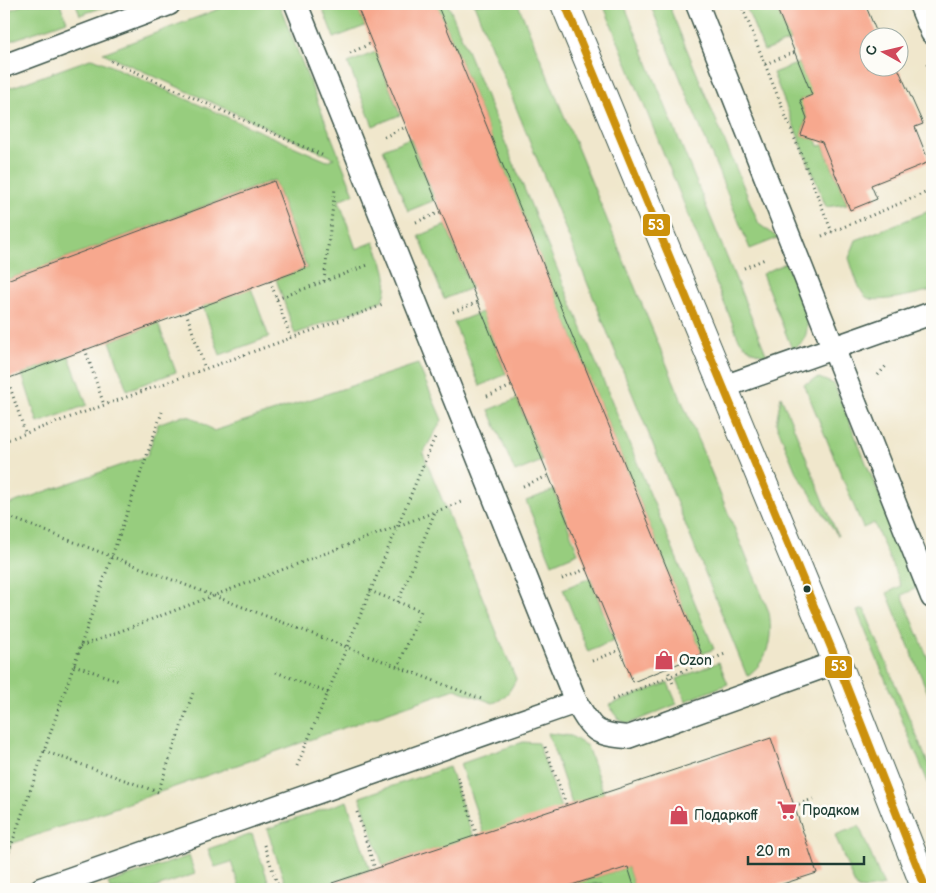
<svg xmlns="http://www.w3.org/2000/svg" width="936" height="893" viewBox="0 0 936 893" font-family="'Balsamiq Sans',sans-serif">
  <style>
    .green { fill: #97cd7e; stroke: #5b8559 }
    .forest { fill: #79b06d; stroke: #4c7650 }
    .building { fill: #f7a88e }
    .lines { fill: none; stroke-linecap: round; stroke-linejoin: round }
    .service-casing { stroke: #3e564b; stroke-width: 25 }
    .tertiary-casing { stroke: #3e564b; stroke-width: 30 }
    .path { stroke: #3e564b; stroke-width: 3; stroke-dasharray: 1 4; stroke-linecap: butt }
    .service { stroke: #fff; stroke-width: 22 }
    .tertiary { stroke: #fff; stroke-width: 28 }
    .bus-1-casing { stroke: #fdfcf7; stroke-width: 11 }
    .bus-1 { stroke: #cc910a; stroke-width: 8 }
    .bus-dot { fill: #1f3d34; stroke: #fdfcf7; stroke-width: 2 }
    .labels { text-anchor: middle; stroke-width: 5; stroke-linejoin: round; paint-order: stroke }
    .poi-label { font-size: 14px; fill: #1f3d34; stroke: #fdfcf7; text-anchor: start }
    .line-badge { stroke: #fdfcf7; stroke-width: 2 }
    .badge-label { font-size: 14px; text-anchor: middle; font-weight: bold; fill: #fff }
  </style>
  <rect width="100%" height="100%" fill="#fdfcf7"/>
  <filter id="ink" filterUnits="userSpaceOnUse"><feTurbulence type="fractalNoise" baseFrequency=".02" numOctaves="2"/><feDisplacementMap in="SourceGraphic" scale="10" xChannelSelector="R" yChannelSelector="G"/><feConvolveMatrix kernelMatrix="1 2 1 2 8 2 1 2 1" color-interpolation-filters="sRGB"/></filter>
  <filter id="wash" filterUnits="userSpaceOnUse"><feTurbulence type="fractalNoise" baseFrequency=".0096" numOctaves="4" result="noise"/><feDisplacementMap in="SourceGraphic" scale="20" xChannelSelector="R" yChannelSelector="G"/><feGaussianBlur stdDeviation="1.12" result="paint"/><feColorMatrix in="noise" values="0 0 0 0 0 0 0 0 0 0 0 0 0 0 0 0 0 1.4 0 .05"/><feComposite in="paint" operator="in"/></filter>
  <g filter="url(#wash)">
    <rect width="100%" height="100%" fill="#f0e7cc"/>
    <g class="green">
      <path d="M26,4H60L67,21L4,43V12Z"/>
      <path d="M76,4H113L80,15Z"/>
      <path d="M232,4H279L354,194L339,200L356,249L374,242C382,262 392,279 383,300L295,334L276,279L307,268L274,180L4,281V90L93,58L327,161L334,158L103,53Z"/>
      <path d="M321,4H356L365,26L334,38Z"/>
      <path d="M437,4H448L714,649L702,654Z"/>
      <path d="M474,4H518L769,612C773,637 769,661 747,676Z"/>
      <path d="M603,4H624L767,356C754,352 745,349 738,337Z"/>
      <path d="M650,4H673L671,11L759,224L778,238L750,249Z"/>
      <path d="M745,4H765L767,10L776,7L790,41L764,51Z"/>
      <path d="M376,52L400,115L373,126L348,63Z"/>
      <path d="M799,63L813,95L800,100L807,118L801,135L817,140L819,146L823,145L847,204L826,207L773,73Z"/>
      <path d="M410,138L435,200L408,211L383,149Z"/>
      <path d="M932,210V290C920,293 875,305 866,297C859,292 852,267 849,258L856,240Z"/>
      <path d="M446,225L471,288L444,299L419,236Z"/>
      <path d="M786,263C795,285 825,336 792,349L762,274Z"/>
      <path d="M251,288L269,337L220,355L203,306Z"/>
      <path d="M482,312L506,374L480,386L454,323Z"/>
      <path d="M158,323L176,372L127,390L110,341Z"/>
      <path d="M69,356L87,405L38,423L22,374Z"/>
      <path d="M418,364L442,420L423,453L516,679C511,690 505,699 493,703L455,689L11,844L4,866V506L147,456L158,424C189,412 187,413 214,431Z"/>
      <path d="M819,378L834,384L917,588L902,595L932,668V703L887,593L901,586L874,523L863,528L804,384Z"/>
      <path d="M781,396L838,536L795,470L776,423Z"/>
      <path d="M517,399L542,461L515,472L489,410Z"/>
      <path d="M554,490L578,553L552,564L526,501Z"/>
      <path d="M590,578L614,640L588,652L563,589Z"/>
      <path d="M864,609L932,773V792L857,611Z"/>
      <path d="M719,662L728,684L686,701L677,679Z"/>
      <path d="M668,683L677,704L628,724L618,719L609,705Z"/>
      <path d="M548,733L571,736L587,746L604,794L572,804Z"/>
      <path d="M523,742L538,743L561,808L484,834L460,764Z"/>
      <path d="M449,767L473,837L383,866L360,797Z"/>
      <path d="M347,801L370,870L313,889H287L267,829Z"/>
      <path d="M859,826L884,886L866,889L856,888L835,835Z"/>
      <path d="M252,834L271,889H240L231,862L215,867L208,849Z"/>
      <path d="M189,856L195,874L151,889H110L108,883Z"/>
      <path d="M628,867L634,886L625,889H559Z"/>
    </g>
    <path class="forest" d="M602,883L607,889H570L584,885Z"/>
    <g id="blocks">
      <g class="building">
        <path d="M356,4H437L702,654L633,682Z"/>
        <path d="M775,4H865L879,38H868V68H898L923,124L915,127L929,162L871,185L877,199L850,210L822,142L801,135L807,118L800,100L812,95Z"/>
        <path d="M274,181L306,268L4,380V281Z"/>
        <path d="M771,738L817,873L767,889H635L628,867L559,889H333L332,883Z"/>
      </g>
    </g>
  </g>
  <g filter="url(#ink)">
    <use href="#blocks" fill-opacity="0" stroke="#3e564b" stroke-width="1"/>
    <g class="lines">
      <defs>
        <g id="service">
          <path d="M296,4L576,702C593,731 594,734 628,737L837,662"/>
          <path d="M697,4L932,597"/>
          <path d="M920,4L932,33"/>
          <path d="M4,66L169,4"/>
          <path d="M723,387L932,313"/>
          <path d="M41,889L576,702"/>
        </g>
        <path id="tertiary" d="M565,4L837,662L926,889"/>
      </defs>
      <use href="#service" class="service-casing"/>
      <use href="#tertiary" class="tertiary-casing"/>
      <g class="path">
        <path d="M741,4L832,232"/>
        <path d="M350,53L372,43"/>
        <path d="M111,61L322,155"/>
        <path d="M765,64L795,52"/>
        <path d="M927,64L932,77"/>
        <path d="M384,137L406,127"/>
        <path d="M416,222L441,212"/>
        <path d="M822,236L932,190"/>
        <path d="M744,268L765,259"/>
        <path d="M270,281L291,338"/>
        <path d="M324,281L335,188"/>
        <path d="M277,299L368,265"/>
        <path d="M186,312L205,369"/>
        <path d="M453,312L478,302"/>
        <path d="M85,349L104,405"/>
        <path d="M878,375L887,365"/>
        <path d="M7,378L25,432"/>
        <path d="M487,396L512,386"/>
        <path d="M4,441L383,305"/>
        <path d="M523,486L548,476"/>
        <path d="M4,515L484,700"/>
        <path d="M562,579L586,569"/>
        <path d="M370,591L421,611L398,667"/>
        <path d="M398,602L435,512"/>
        <path d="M81,646L461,502"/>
        <path d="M592,661L620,650"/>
        <path d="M74,665L119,681"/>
        <path d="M667,668L674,686"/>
        <path d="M276,672L328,693"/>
        <path d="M612,700L725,654"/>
        <path d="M545,747L567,807"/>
        <path d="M44,751L158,792L194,690"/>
        <path d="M297,766L435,437"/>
        <path d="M458,777L477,836"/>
        <path d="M794,806L813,799"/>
        <path d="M357,812L375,869"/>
        <path d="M264,845L279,889"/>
        <path d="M4,866L162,412"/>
      </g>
      <use href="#service" class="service"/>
      <use href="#tertiary" class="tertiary"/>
      <defs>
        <path id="bus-1" d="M565,4L837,662L926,889"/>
      </defs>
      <use href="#bus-1" class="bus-1-casing"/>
      <use href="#bus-1" class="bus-1"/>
    </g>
  </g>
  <defs>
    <symbol id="shop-bare" viewBox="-9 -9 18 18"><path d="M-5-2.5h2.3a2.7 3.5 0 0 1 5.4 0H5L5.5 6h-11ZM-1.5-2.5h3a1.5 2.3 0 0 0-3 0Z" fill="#d1495b" stroke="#fdfcf7" stroke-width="2.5" paint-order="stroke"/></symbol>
    <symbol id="supermarket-bare" viewBox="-9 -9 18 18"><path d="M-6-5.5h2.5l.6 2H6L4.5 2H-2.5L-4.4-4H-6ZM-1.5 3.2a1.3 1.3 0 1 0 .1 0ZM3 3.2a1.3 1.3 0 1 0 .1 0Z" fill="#d1495b" stroke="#fdfcf7" stroke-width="2.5" paint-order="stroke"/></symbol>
  </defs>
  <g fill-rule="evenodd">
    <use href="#shop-bare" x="650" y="646" width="28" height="28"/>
    <use href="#supermarket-bare" x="773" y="796" width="28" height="28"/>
    <use href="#shop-bare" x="665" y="801" width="28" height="28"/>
  </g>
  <circle class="bus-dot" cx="807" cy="589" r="4.5"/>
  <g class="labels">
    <g class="poi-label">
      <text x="679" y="665">Ozon</text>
      <text x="802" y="815">Продком</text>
      <text x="694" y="820">Подаркоff</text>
    </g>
  </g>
  <g class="line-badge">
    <rect x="642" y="213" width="29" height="24" rx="5" fill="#cc910a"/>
    <rect x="824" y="655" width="29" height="24" rx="5" fill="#cc910a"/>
  </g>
  <g class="badge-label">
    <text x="656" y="230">53</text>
    <text x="839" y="671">53</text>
  </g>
  <rect width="936" height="893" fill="none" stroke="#fdfcf7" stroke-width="20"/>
  <g transform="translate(884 52) rotate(278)"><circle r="24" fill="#fdfcf7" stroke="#a4b0a9"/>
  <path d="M0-4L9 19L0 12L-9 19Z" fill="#d1495b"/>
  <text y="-8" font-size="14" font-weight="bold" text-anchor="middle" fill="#1f3d34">С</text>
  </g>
  <path d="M748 856v8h116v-8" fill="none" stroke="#1f3d34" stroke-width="2.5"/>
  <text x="756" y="856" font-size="15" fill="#1f3d34" stroke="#fdfcf7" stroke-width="4" paint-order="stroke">20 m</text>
</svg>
